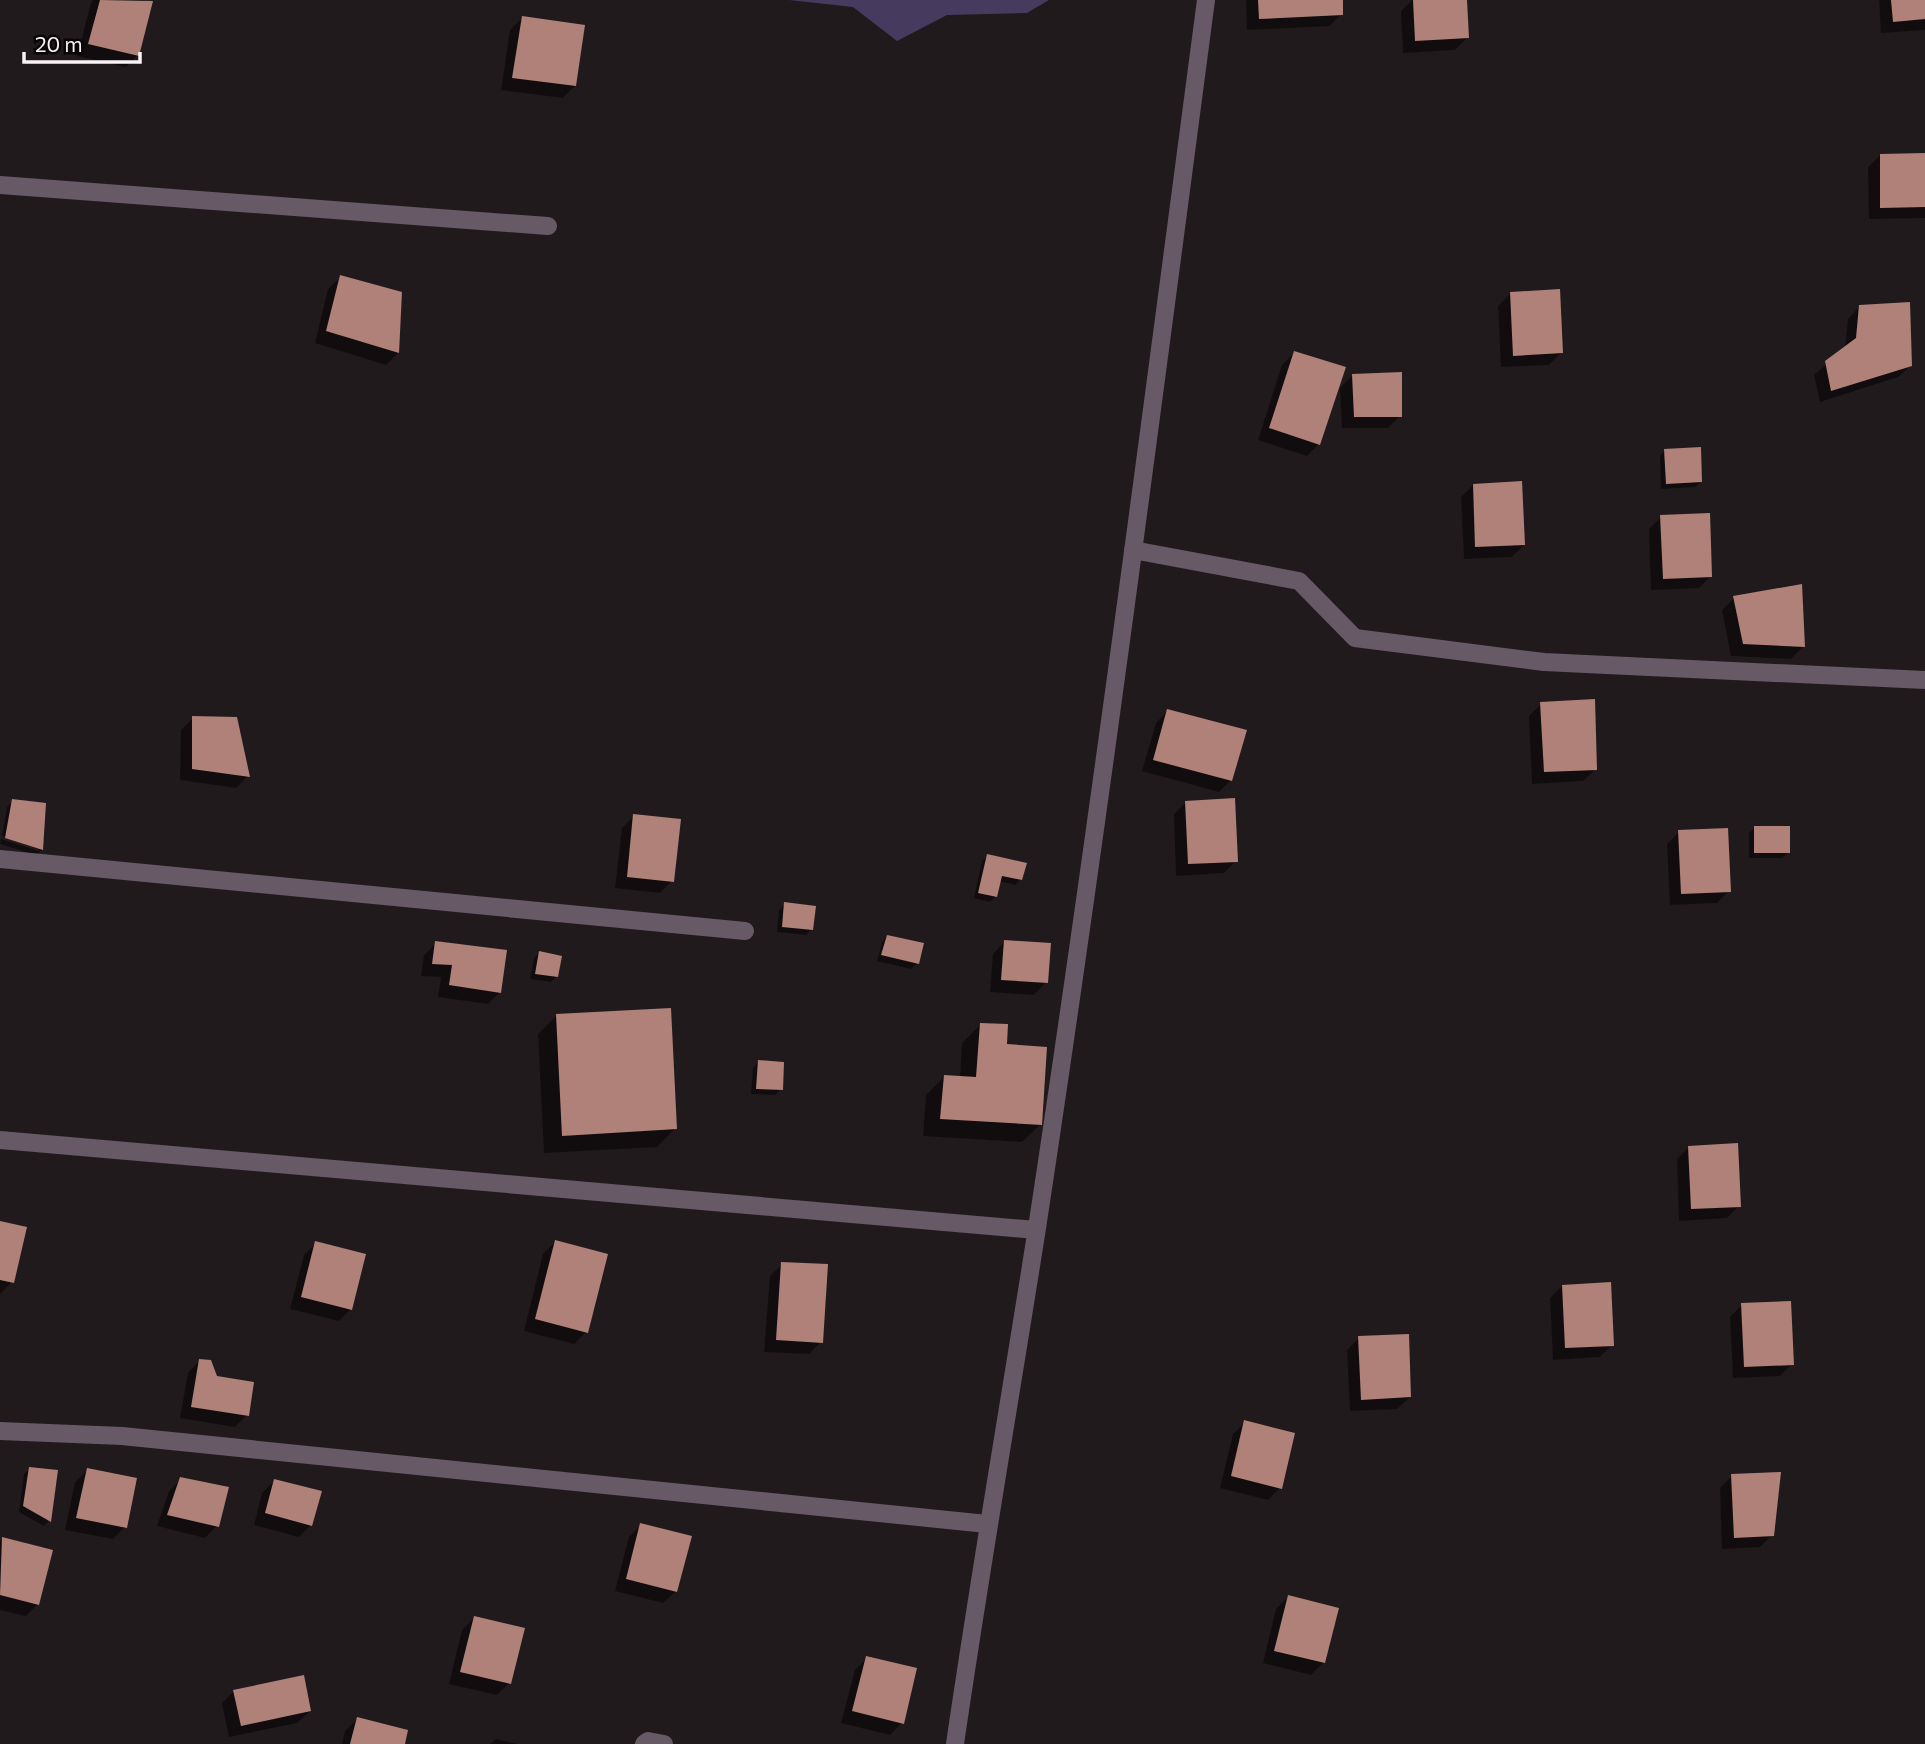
<svg xmlns="http://www.w3.org/2000/svg" width="1925" height="1744" viewBox="0 0 1925 1744" font-family="Commissioner,sans-serif">
  <style>
    .water { fill: #463b5e }
    .shadow { fill: #0007 }
    .building { fill: #b08178 }
    .lines { fill: none; stroke-linecap: round; stroke-linejoin: round }
    .minor { stroke: #675966; stroke-width: 18 }
  </style>
  <rect width="100%" height="100%" fill="#211a1c"/>
  <path class="water" d="M789,0H1049L1027,13L947,15L897,41L853,7Z"/>
  <g class="shadow">
    <path d="M93,0H142L151,2L138,55L126,67L77,56L91,3Z"/>
    <path d="M1246,0H1341L1342,14L1329,26L1247,30Z"/>
    <path d="M1412,0H1465L1467,38L1455,50L1403,53L1401,11Z"/>
    <path d="M1879,0H1925V30L1881,33Z"/>
    <path d="M522,18L575,86L563,98L501,90L510,30Z"/>
    <path d="M1880,155H1925V218L1869,219L1868,167Z"/>
    <path d="M341,277L400,294L398,353L386,365L315,343L328,289Z"/>
    <path d="M1510,294L1561,353L1549,365L1501,367L1498,306Z"/>
    <path d="M1860,306L1911,365L1898,377L1820,402L1814,375L1845,348L1848,319Z"/>
    <path d="M1294,353L1319,444L1307,456L1258,440L1282,365Z"/>
    <path d="M1352,376L1400,416L1388,428H1342L1340,388Z"/>
    <path d="M1665,450L1701,482L1695,487L1661,489L1660,456Z"/>
    <path d="M1473,485L1524,545L1512,557L1464,559L1461,497Z"/>
    <path d="M1661,517L1711,576L1699,588L1651,590L1649,529Z"/>
    <path d="M1734,598L1803,647L1791,659L1731,656L1722,610Z"/>
    <path d="M1541,704L1596,769L1583,781L1532,784L1529,716Z"/>
    <path d="M1168,710L1231,780L1219,792L1142,771L1156,723Z"/>
    <path d="M193,718L248,776L236,788L180,780L181,730Z"/>
    <path d="M13,801L44,804L42,850L36,855L0,844L1,839L39,851V847L2,836L7,807Z"/>
    <path d="M1186,802L1236,861L1224,873L1176,876L1174,814Z"/>
    <path d="M634,816L672,881L660,893L615,888L622,828Z"/>
    <path d="M1754,828L1788,853L1782,858H1749V833Z"/>
    <path d="M1679,832L1729,891L1717,903L1670,905L1667,844Z"/>
    <path d="M988,856L1021,879L1015,885L999,881L996,896L990,902L974,898L982,861Z"/>
    <path d="M785,904L811,930L806,935L777,932L779,910Z"/>
    <path d="M887,936L917,963L911,969L877,961L882,942Z"/>
    <path d="M1005,941L1046,982L1034,995L990,992L993,954Z"/>
    <path d="M436,943L500,992L488,1004L438,997L441,977L421,976L424,955Z"/>
    <path d="M539,953L557,976L551,982L530,979L534,958Z"/>
    <path d="M557,1015L675,1129L657,1147L544,1153L538,1034Z"/>
    <path d="M980,1025L1005,1046L1041,1124L1022,1142L923,1136L926,1095L944,1077L960,1078L962,1043Z"/>
    <path d="M758,1062L781,1089L775,1095L751,1094L753,1068Z"/>
    <path d="M1689,1147L1739,1206L1727,1218L1679,1221L1677,1159Z"/>
    <path d="M0,1222L12,1282L0,1294Z"/>
    <path d="M555,1242L586,1332L574,1344L524,1331L543,1254Z"/>
    <path d="M316,1243L351,1309L339,1321L290,1309L304,1255Z"/>
    <path d="M782,1264L821,1342L809,1354L764,1352L770,1276Z"/>
    <path d="M1562,1286L1612,1345L1600,1357L1553,1360L1550,1298Z"/>
    <path d="M1742,1305L1792,1364L1780,1376L1733,1378L1730,1317Z"/>
    <path d="M1359,1338L1410,1397L1397,1409L1350,1411L1347,1350Z"/>
    <path d="M200,1360L247,1415L235,1427L180,1418L188,1373Z"/>
    <path d="M1245,1422L1280,1488L1268,1500L1220,1488L1233,1434Z"/>
    <path d="M30,1469L49,1521L44,1526L19,1512L24,1474Z"/>
    <path d="M88,1470L125,1527L113,1539L65,1530L75,1482Z"/>
    <path d="M1732,1476L1772,1535L1760,1547L1722,1549L1720,1488Z"/>
    <path d="M181,1479L217,1526L205,1538L157,1526L169,1491Z"/>
    <path d="M274,1481L311,1525L299,1537L254,1525L262,1493Z"/>
    <path d="M641,1525L676,1591L663,1603L615,1591L629,1537Z"/>
    <path d="M3,1539L38,1604L26,1616L0,1610V1541Z"/>
    <path d="M1288,1597L1337,1609L1323,1663L1311,1675L1263,1663L1276,1609Z"/>
    <path d="M474,1618L509,1683L497,1695L449,1684L462,1630Z"/>
    <path d="M867,1658L902,1723L890,1735L841,1723L855,1670Z"/>
    <path d="M234,1691L310,1711L297,1723L229,1737L222,1703Z"/>
    <path d="M357,1719L403,1744H342L345,1731Z"/>
    <path d="M496,1739L518,1744H490Z"/>
  </g>
  <g class="building">
    <path d="M100,0L153,1L139,56L88,44Z"/>
    <path d="M1258,0H1343V15L1259,19Z"/>
    <path d="M1413,0H1467L1469,38L1415,41Z"/>
    <path d="M1891,0H1925V19L1893,22Z"/>
    <path d="M522,16L585,25L576,86L512,78Z"/>
    <path d="M1925,153V207L1880,208V154Z"/>
    <path d="M340,275L402,292L399,353L326,331Z"/>
    <path d="M1560,289L1563,353L1513,356L1510,292Z"/>
    <path d="M1910,302L1912,366L1831,391L1825,361L1856,338L1859,305Z"/>
    <path d="M1294,351L1346,367L1320,445L1269,428Z"/>
    <path d="M1402,372V417H1354L1352,374Z"/>
    <path d="M1701,447L1702,482L1666,484L1664,449Z"/>
    <path d="M1522,481L1525,545L1475,547L1473,484Z"/>
    <path d="M1710,513L1712,577L1663,579L1660,515Z"/>
    <path d="M1802,584L1805,647L1743,644L1733,596Z"/>
    <path d="M1595,699L1597,770L1544,772L1540,702Z"/>
    <path d="M1167,709L1247,730L1232,781L1153,760Z"/>
    <path d="M192,716L237,717L250,777L192,769Z"/>
    <path d="M1235,798L1238,862L1188,864L1185,801Z"/>
    <path d="M12,799L46,803L43,850L5,838Z"/>
    <path d="M633,814L681,819L674,882L627,877Z"/>
    <rect x="1754" y="826" width="36" height="27"/>
    <path d="M1728,828L1731,892L1681,894L1678,830Z"/>
    <path d="M987,854L1027,863L1022,880L1002,876L997,897L978,893Z"/>
    <path d="M784,902L816,906L813,930L782,927Z"/>
    <path d="M887,935L924,943L919,964L881,955Z"/>
    <path d="M1004,940L1051,943L1048,983L1001,980Z"/>
    <path d="M435,941L507,950L501,993L449,985L452,965L432,964Z"/>
    <path d="M539,951L562,956L558,977L535,974Z"/>
    <path d="M671,1008L677,1129L562,1136L556,1014Z"/>
    <path d="M980,1023L1008,1024L1007,1044L1047,1047L1042,1125L940,1119L944,1075L976,1077Z"/>
    <path d="M758,1060L784,1062L783,1090L756,1089Z"/>
    <path d="M1738,1143L1741,1207L1691,1209L1688,1146Z"/>
    <path d="M0,1221L27,1227L14,1283L0,1280Z"/>
    <path d="M555,1240L608,1254L588,1333L535,1319Z"/>
    <path d="M315,1241L366,1254L352,1310L301,1297Z"/>
    <path d="M781,1262L828,1264L823,1343L776,1340Z"/>
    <path d="M1611,1282L1614,1346L1565,1348L1562,1285Z"/>
    <path d="M1791,1301L1794,1365L1744,1367L1741,1303Z"/>
    <path d="M1409,1334L1411,1397L1361,1400L1358,1336Z"/>
    <path d="M199,1359L211,1360L217,1376L254,1382L249,1416L191,1407Z"/>
    <path d="M1244,1420L1295,1433L1282,1489L1231,1476Z"/>
    <path d="M29,1467L58,1470L51,1522L23,1506Z"/>
    <path d="M87,1468L137,1478L127,1528L76,1518Z"/>
    <path d="M1781,1472L1774,1536L1734,1538L1731,1474Z"/>
    <path d="M180,1477L229,1487L219,1527L167,1515Z"/>
    <path d="M274,1479L322,1491L312,1526L265,1513Z"/>
    <path d="M640,1523L692,1536L677,1592L626,1579Z"/>
    <path d="M2,1537L53,1550L39,1605L0,1595Z"/>
    <path d="M1288,1595L1339,1608L1325,1663L1274,1651Z"/>
    <path d="M474,1616L525,1628L511,1684L460,1672Z"/>
    <path d="M866,1656L917,1668L904,1724L852,1711Z"/>
    <path d="M304,1675L311,1711L241,1726L233,1690Z"/>
    <path d="M357,1717L408,1730L405,1744H350Z"/>
  </g>
  <g class="lines">
    <g class="minor">
      <path d="M0,185L548,226"/>
      <path d="M1133,550L1299,581L1355,638L1544,662L1925,680"/>
      <path d="M0,859L745,931"/>
      <path d="M0,1140L1036,1230"/>
      <path d="M0,1431L122,1436L987,1524"/>
      <path d="M644,1744L648,1741L664,1744"/>
      <path d="M955,1744C980,1572 1010,1400 1037,1228C1099,820 1152,410 1206,0"/>
    </g>
  </g>
  <path d="M24 52v10h116v-10" fill="none" stroke="#f9f3f5" stroke-width="3.5"/>
  <text x="35" y="52" font-size="21" fill="#f9f3f5" stroke="#080607" stroke-width="5" paint-order="stroke">20 m</text>
</svg>
